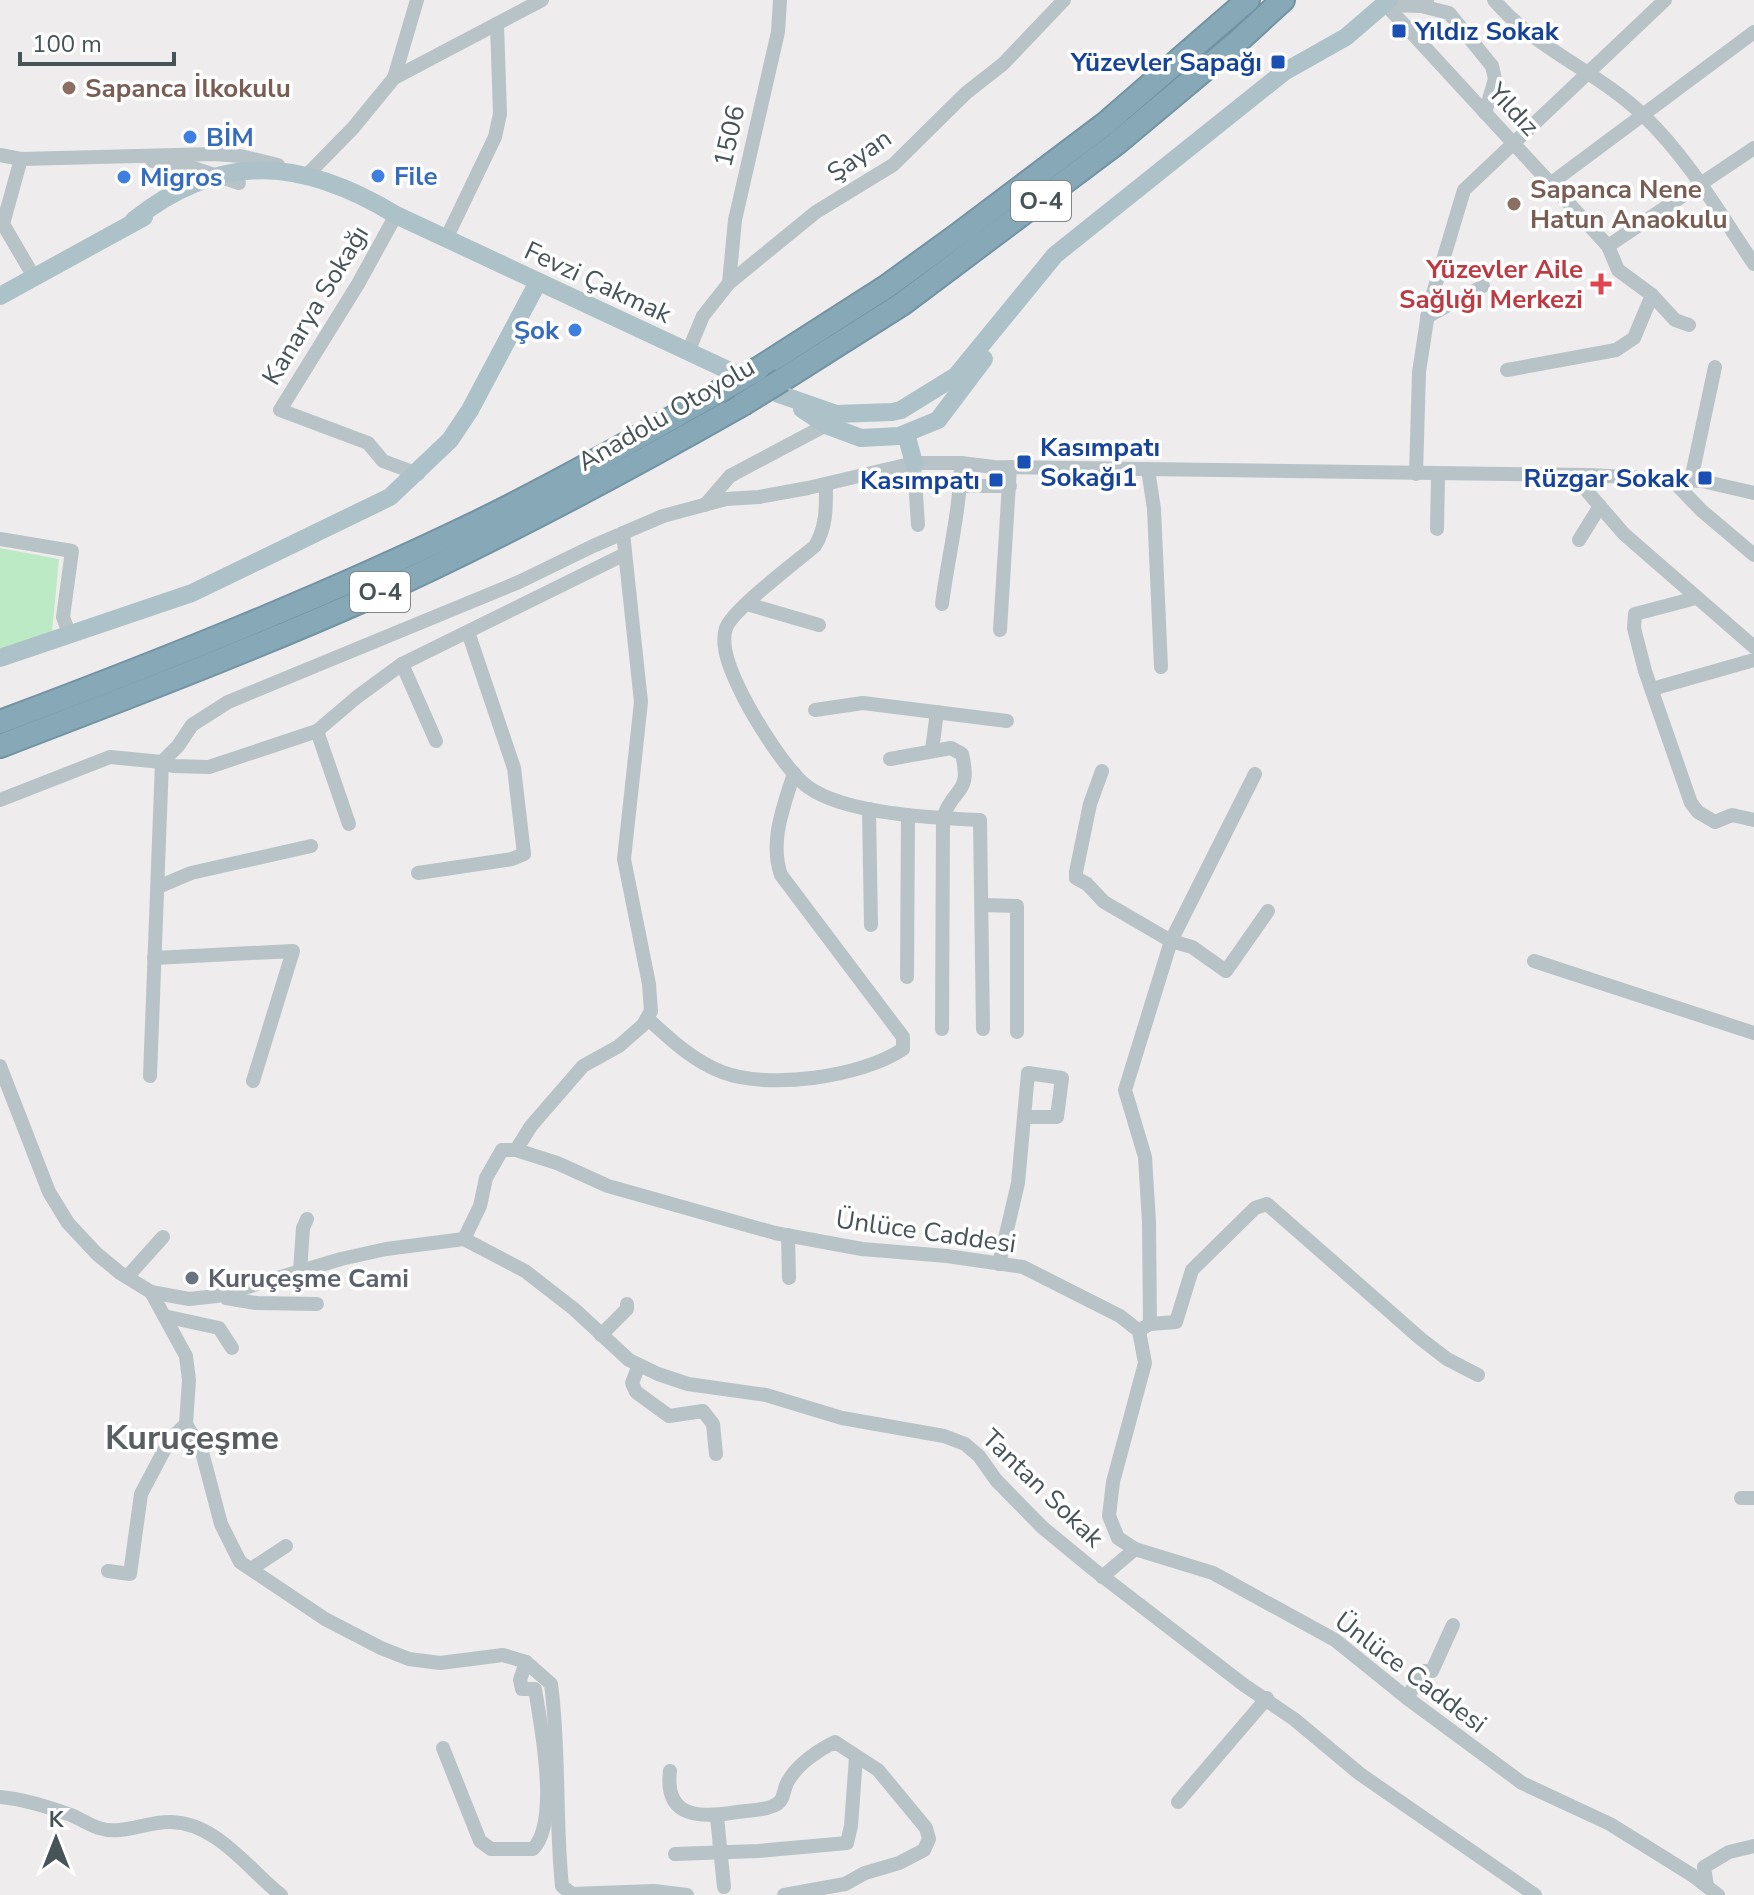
<svg xmlns="http://www.w3.org/2000/svg" width="1754" height="1895" viewBox="0 0 1754 1895" font-family="'Nunito Sans',sans-serif">
  <style>
    .green { fill: #bceac4 }
    .lines { fill: none; stroke-linecap: round; stroke-linejoin: round }
    .highway-casing { stroke: #7293a3; stroke-width: 26 }
    .minor { stroke: #b8c3c7; stroke-width: 14 }
    .major { stroke: #adc1c9; stroke-width: 18 }
    .highway { stroke: #87a8b7; stroke-width: 22 }
    .highway-bridge-casing { stroke: #7293a3; stroke-width: 26; stroke-linecap: butt }
    .highway-bridge { stroke: #87a8b7; stroke-width: 22 }
    .transit-dot { fill: #1a4fb4; stroke: #fff; stroke-width: 3 }
    .education-dot { fill: #8d6e63; stroke: #fff; stroke-width: 3 }
    .shop-dot { fill: #3f7fe0; stroke: #fff; stroke-width: 3 }
    .health-dot { fill: #e0444e; stroke: #fff; stroke-width: 3 }
    .worship-dot { fill: #6b7280; stroke: #fff; stroke-width: 3 }
    .labels { text-anchor: middle; stroke-width: 7; stroke-linejoin: round; paint-order: stroke }
    .shield { fill: #fff; stroke: #7e8789; stroke-width: 2 }
    .shield-label { font-size: 24px; font-weight: bold; fill: #465357 }
    .transit-label { font-size: 26px; font-weight: bold; fill: #164399; stroke: #fff; text-anchor: end }
    .education-label { font-size: 26px; font-weight: bold; fill: #785e54; stroke: #fff; text-anchor: start }
    .street-label { font-size: 26px; fill: #465357; stroke: #fff }
    .shop-label { font-size: 26px; font-weight: bold; fill: #366cbe; stroke: #fff; text-anchor: start }
    .health-label { font-size: 26px; font-weight: bold; fill: #be3a42; stroke: #fff; text-anchor: end }
    .worship-label { font-size: 26px; font-weight: bold; fill: #5b616d; stroke: #fff; text-anchor: start }
    .district-label { font-size: 34px; font-weight: bold; fill: #595e60; stroke: #fff }
  </style>
  <rect width="100%" height="100%" fill="#eeecec"/>
  <path class="green" d="M0,548L59,559L52,632L0,649Z"/>
  <g class="lines">
    <defs>
      <g id="highway">
        <path d="M758,369L886,287L959,234L1105,124L1248,0"/>
        <path d="M782,380L902,304L1118,142L1234,45L1283,0"/>
        <path d="M0,722C160,662 318,599 472,525C556,484 637,438 718,392"/>
        <path d="M0,746C123,699 246,652 366,599C495,541 620,474 743,404"/>
      </g>
    </defs>
    <use href="#highway" class="highway-casing"/>
    <g class="minor">
      <path d="M1494,0C1535,49 1599,72 1644,116C1688,158 1720,214 1754,264"/>
      <path d="M1386,5L1608,246L1618,270L1652,295L1675,320L1689,325"/>
      <path d="M1386,5L1421,6L1427,0"/>
      <path d="M1421,6L1449,13L1492,66L1495,79L1485,113"/>
      <path d="M394,78L417,0"/>
      <path d="M0,155L21,159L214,154L240,156L278,165"/>
      <path d="M21,159L3,224L34,277"/>
      <path d="M152,161L175,166L182,176L178,192"/>
      <path d="M175,166L193,168L239,183"/>
      <path d="M307,175L353,128L394,78L542,0"/>
      <path d="M1550,184L1754,32"/>
      <path d="M396,215L358,284L280,410L368,443L383,461L418,474"/>
      <path d="M446,239L495,137L500,114L497,24"/>
      <path d="M1608,246L1754,148"/>
      <path d="M729,283L735,220L778,32L780,0"/>
      <path d="M1427,317L1483,286"/>
      <path d="M688,352L703,316L729,283L816,212L893,165L966,93L1003,64L1064,0"/>
      <path d="M1507,370L1616,350L1634,338L1652,295"/>
      <path d="M914,463L918,525"/>
      <path d="M1148,469L1154,509L1161,667"/>
      <path d="M1416,474L1419,372L1429,307L1464,190L1665,0"/>
      <path d="M1573,475L1624,534L1754,647"/>
      <path d="M1672,480L1702,511L1754,555"/>
      <path d="M1691,480L1715,367"/>
      <path d="M826,484C826,507 827,526 815,546C796,562 733,609 726,628C719,649 735,680 744,698C756,721 787,772 808,787C845,814 934,818 980,820L983,1029"/>
      <path d="M961,486H1010"/>
      <path d="M705,505L730,476L826,425"/>
      <path d="M1437,529L1438,475"/>
      <path d="M0,539L72,551L63,617L69,633"/>
      <path d="M1579,540L1600,506"/>
      <path d="M1696,598L1635,614L1634,628L1645,671L1691,803L1698,812L1715,822L1732,815L1754,820"/>
      <path d="M747,604L819,625"/>
      <path d="M942,604C948,557 960,511 961,463"/>
      <path d="M1000,630L1010,467"/>
      <path d="M402,664L436,741"/>
      <path d="M1652,689L1754,660"/>
      <path d="M815,710L863,703L1007,721"/>
      <path d="M317,731L349,824"/>
      <path d="M932,750L937,712"/>
      <path d="M890,759L951,748L962,754C972,796 953,786 943,818L942,1029"/>
      <path d="M1102,771L1090,804L1076,872V878L1087,884L1104,902L1171,941L1192,947L1226,971L1268,911"/>
      <path d="M0,800L110,757L162,762L178,746L192,725L228,702L519,582L593,546L663,516L726,499L759,497L808,488L914,463H961L994,467L1589,475L1702,481L1754,493"/>
      <path d="M869,809L871,925"/>
      <path d="M418,873L512,859L524,854L514,768L468,632"/>
      <path d="M158,887L191,873L311,846"/>
      <path d="M983,905L1017,906V1032"/>
      <path d="M154,958L293,951L253,1081"/>
      <path d="M1534,961L1754,1033"/>
      <path d="M907,977L908,815"/>
      <path d="M647,1018C670,1039 693,1061 722,1072C768,1090 862,1077 903,1049V1037L781,875C769,841 784,806 794,773"/>
      <path d="M0,1066L49,1192L68,1223L97,1254L120,1273L151,1292L189,1299L217,1296L341,1259L386,1249L464,1239L480,1206L486,1178L502,1150H516L557,1163L608,1186L775,1233L862,1249L947,1256L1023,1267L1120,1316L1139,1331L1145,1363L1113,1482L1109,1516L1118,1538L1135,1549L1213,1573L1335,1640L1407,1698L1522,1783L1610,1824L1692,1875L1718,1895"/>
      <path d="M150,1076L162,762L173,766L209,767L317,731L357,697L402,664L625,554"/>
      <path d="M516,1150L531,1126L583,1066L619,1046L643,1025L651,1011L649,984L624,859L641,702L623,533"/>
      <path d="M788,1235L789,1278"/>
      <path d="M464,1239L525,1271L574,1309L629,1360L658,1374L688,1384L766,1395L842,1418L944,1436L965,1444L979,1456L996,1480L1042,1527L1093,1569L1244,1685L1294,1719L1360,1774L1535,1895"/>
      <path d="M999,1264L1018,1183L1028,1073L1062,1078L1057,1117H1025"/>
      <path d="M300,1271L303,1228L307,1219"/>
      <path d="M127,1277L163,1237"/>
      <path d="M151,1292L186,1356L189,1380L186,1424L202,1452L221,1524L240,1562L325,1619L381,1648L409,1659L440,1663L503,1655L526,1662L551,1684C560,1752 555,1819 562,1886L572,1894L654,1891L687,1895"/>
      <path d="M226,1298L256,1303L317,1304"/>
      <path d="M164,1316L219,1328L232,1348"/>
      <path d="M1150,1324L1149,1222L1145,1157L1125,1090L1171,941L1255,774"/>
      <path d="M1143,1328L1150,1324L1176,1322L1192,1270L1255,1208L1267,1204L1421,1339L1447,1359L1478,1375"/>
      <path d="M601,1335L627,1309V1304"/>
      <path d="M639,1365L632,1383L636,1392L669,1416L703,1411L713,1424L716,1454"/>
      <path d="M1741,1498H1754"/>
      <path d="M251,1569L286,1546"/>
      <path d="M108,1571L130,1574L141,1494L169,1441L186,1424"/>
      <path d="M1102,1577L1135,1549"/>
      <path d="M1407,1698L1423,1671H1432L1453,1625"/>
      <path d="M443,1748L480,1841L491,1849H533C560,1821 541,1727 535,1689H522L520,1680L526,1662"/>
      <path d="M670,1771C664,1819 702,1818 737,1812C749,1810 762,1811 773,1806C786,1801 782,1791 788,1781C798,1764 818,1750 835,1742L878,1770L926,1828L929,1839L924,1850L899,1863L865,1873L845,1884L784,1895"/>
      <path d="M0,1797C24,1799 48,1807 71,1815C81,1819 89,1825 99,1828C122,1836 147,1821 171,1822C217,1823 248,1869 281,1895"/>
      <path d="M1178,1802L1267,1698"/>
      <path d="M717,1817L724,1887"/>
      <path d="M675,1854L758,1851L847,1843L851,1826L856,1757"/>
      <path d="M1707,1886L1704,1867L1729,1852L1754,1846"/>
    </g>
    <g class="major">
      <path d="M134,220C222,150 304,159 396,215L779,394L836,414L892,412L901,410L956,376L1055,255L1284,72L1346,37L1389,0"/>
      <path d="M0,296L144,217"/>
      <path d="M802,409L826,425L861,438L899,436L938,420L984,359"/>
      <path d="M906,434L914,463"/>
      <path d="M0,658L192,593L390,497L450,440L470,410L538,282"/>
    </g>
    <use href="#highway" class="highway"/>
    <defs>
      <g id="highway-bridge">
        <path d="M718,392L758,369"/>
        <path d="M743,404L782,380"/>
      </g>
    </defs>
    <use href="#highway-bridge" class="highway-bridge-casing"/>
    <use href="#highway-bridge" class="highway-bridge"/>
  </g>
  <g class="transit-dot">
    <rect x="1391" y="23" width="16" height="16" rx="4"/>
    <rect x="1270" y="54" width="16" height="16" rx="4"/>
    <rect x="1016" y="454" width="16" height="16" rx="4"/>
    <rect x="1697" y="470" width="16" height="16" rx="4"/>
    <rect x="988" y="472" width="16" height="16" rx="4"/>
  </g>
  <g class="education-dot">
    <circle cx="69" cy="88" r="8"/>
    <circle cx="1514" cy="204" r="8"/>
  </g>
  <g class="shop-dot">
    <circle cx="190" cy="137" r="8"/>
    <circle cx="378" cy="176" r="8"/>
    <circle cx="124" cy="177" r="8"/>
    <circle cx="575" cy="330" r="8"/>
  </g>
  <path class="health-dot" d="M1597 272h8v8h8v8h-8v8h-8v-8h-8v-8h8z"/>
  <circle class="worship-dot" cx="192" cy="1278" r="8"/>
  <g class="labels">
    <g class="shield">
      <rect x="1011" y="181" width="60" height="40" rx="6"/>
      <rect x="350" y="572" width="60" height="40" rx="6"/>
    </g>
    <g class="shield-label">
      <text x="1041" y="209">O-4</text>
      <text x="380" y="600">O-4</text>
    </g>
    <g class="transit-label">
      <text x="1415" y="40" text-anchor="start">Yıldız Sokak</text>
      <text x="1262" y="71">Yüzevler Sapağı</text>
      <text x="1040" y="456" text-anchor="start">Kasımpatı<tspan x="1040" dy="30">Sokağı1</tspan></text>
      <text x="1689" y="487">Rüzgar Sokak</text>
      <text x="980" y="489">Kasımpatı</text>
    </g>
    <g class="education-label">
      <text x="85" y="97">Sapanca İlkokulu</text>
      <text x="1530" y="198">Sapanca Nene<tspan x="1530" dy="30">Hatun Anaokulu</tspan></text>
    </g>
    <g class="street-label">
      <text transform="translate(1514 109) rotate(47)" y="9">Yıldız</text>
      <text transform="translate(729 136) rotate(-77)" y="9">1506</text>
      <text transform="translate(859 155) rotate(-35)" y="9">Şayan</text>
      <text transform="translate(598 282) rotate(25)" y="9">Fevzi Çakmak</text>
      <text transform="translate(315 305) rotate(-59)" y="9">Kanarya Sokağı</text>
      <text transform="translate(666 414) rotate(-30)" y="9">Anadolu Otoyolu</text>
      <text transform="translate(926 1231) rotate(8)" y="9">Ünlüce Caddesi</text>
      <text transform="translate(1043 1488) rotate(44)" y="9">Tantan Sokak</text>
      <text transform="translate(1411 1672) rotate(37)" y="9">Ünlüce Caddesi</text>
    </g>
    <g class="shop-label">
      <text x="206" y="146">BİM</text>
      <text x="394" y="185">File</text>
      <text x="140" y="186">Migros</text>
      <text x="559" y="339" text-anchor="end">Şok</text>
    </g>
    <g class="health-label">
      <text x="1583" y="278">Yüzevler Aile<tspan x="1583" dy="30">Sağlığı Merkezi</tspan></text>
    </g>
    <g class="worship-label">
      <text x="208" y="1287">Kuruçeşme Cami</text>
    </g>
    <g class="district-label">
      <text x="192" y="1449">Kuruçeşme</text>
    </g>
  </g>
  <g transform="translate(56 1839)" stroke="#ffffff" stroke-width="6" paint-order="stroke">
  <path d="M0-6L14 30L0 20L-14 30Z" fill="#465357"/>
  <text y="-12" font-size="22" font-weight="bold" text-anchor="middle" fill="#465357">K</text>
  </g>
  <path d="M20 52v12h154v-12" fill="none" stroke="#465357" stroke-width="4"/>
  <text x="32" y="52" font-size="24" fill="#465357" stroke="#ffffff" stroke-width="6" paint-order="stroke">100 m</text>
</svg>
